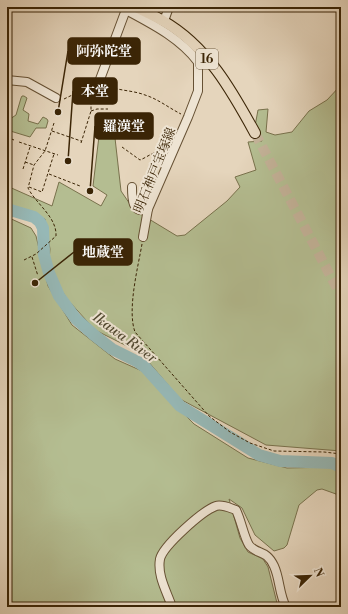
<svg xmlns="http://www.w3.org/2000/svg" width="348" height="614" viewBox="0 0 348 614" font-family="'Libre Bodoni','Noto Serif JP',serif">
  <style>
    .green { fill: #b4bd91; stroke: #78714c }
    .lines { fill: none; stroke-linecap: round; stroke-linejoin: round }
    .river { stroke: #96b8b6; stroke-width: 12 }
    .major-tunnel { stroke: #c3b298; stroke-width: 10; stroke-dasharray: 10 5; stroke-linecap: butt }
    .minor-casing { stroke: #665134; stroke-width: 10 }
    .major-casing { stroke: #3b2506; stroke-width: 12 }
    .path { stroke: #3b2506; stroke-width: 1; stroke-dasharray: 3 2; stroke-linecap: butt }
    .minor { stroke: #eee4d3; stroke-width: 8 }
    .major { stroke: #e5d5bc; stroke-width: 10 }
    .labels { text-anchor: middle; stroke-width: 4; stroke-linejoin: round; paint-order: stroke }
    .shield { fill: #eee4d3; stroke: #715e44; stroke-width: 1 }
    .shield-label { font-size: 12px; font-weight: bold; fill: #3b2506 }
    .street-label { font-size: 13px; fill: #3b2506; stroke: #eee4d3 }
    .water-label { font-size: 14px; font-style: italic; fill: #524a32; stroke: #eee4d3 }
    .leader { fill: none; stroke: #3b2506; stroke-width: 1.5 }
    .callout-dot { fill: #3b2506; stroke: #eee4d3; stroke-width: 1.5 }
    .callout { fill: #3b2506; stroke: #3b2506; stroke-width: 1.5 }
    .callout-label { font-size: 14px; text-anchor: middle; font-weight: bold; fill: #fff }
  </style>
  <rect width="100%" height="100%" fill="#e5d5bc"/>
  <filter id="stains"><feTurbulence type="fractalNoise" baseFrequency=".005" numOctaves="4"/><feColorMatrix values="0 0 0 0 .2 0 0 0 0 .09 0 0 0 0 .02 0 0 0 .5 -.17"/></filter>
  <radialGradient id="worn" r=".72"><stop offset=".6" stop-color="#630" stop-opacity="0"/><stop offset="1" stop-color="#630" stop-opacity=".3"/></radialGradient>
  <g class="green">
    <path d="M341,85V451L266,445L180,399L141,353L95,330L67,299L59,286L49,260L50,249L45,219L7,206V186L52,206L59,182L101,206L107,195L93,186L99,136L109,128L115,138L121,191L134,210L177,236L185,235L227,201L240,187L235,177L256,170L248,142L262,141L255,126L258,110L268,109L266,132L275,135L292,132L309,111L327,100Z"/>
    <path d="M22,96H24L27,98L23,110L29,114L28,121L38,124L43,117L47,119L48,121L46,128H36L30,137L7,130V121L16,115L21,98Z"/>
    <path d="M7,217L31,228L36,236L48,286L72,325L115,359L142,371L194,424L248,458L287,468L332,467L341,471V503L336,494L322,489L317,490L299,505L287,545L284,548L274,551L255,535L242,508L229,499L240,538L248,552L263,559L268,567L278,607H7Z"/>
  </g>
  <g class="lines">
    <path class="river" d="M7,209L34,217L40,222L43,228L44,255L49,273L59,296L76,319L94,335L112,349L138,362L145,367L180,406L259,455L280,461L332,463L341,467"/>
    <path class="major-tunnel" d="M255,133L341,296"/>
    <defs>
      <g id="minor">
        <path d="M126,10C152,24 180,38 198,62"/>
        <path d="M164,21L169,7"/>
        <path d="M7,80L27,82L56,98"/>
        <path d="M99,82L127,7"/>
        <path d="M132,187C132,198 132,215 148,209"/>
        <path d="M143,237L148,209L188,117L198,91V62L203,53"/>
        <path d="M172,607C167,592 157,576 160,559C163,546 202,511 216,506C222,504 230,508 236,510C241,520 244,537 249,545C257,555 266,549 274,566C280,579 279,594 286,607"/>
      </g>
      <path id="major" d="M136,7C145,12 155,16 163,21C207,46 232,91 255,133"/>
    </defs>
    <use href="#minor" class="minor-casing"/>
    <use href="#major" class="major-casing"/>
    <g class="path">
      <path d="M105,85C118,91 132,90 145,95C158,99 169,108 181,114"/>
      <path d="M64,99L93,85"/>
      <path d="M91,111L97,109H108"/>
      <path d="M52,131L81,141"/>
      <path d="M7,137L14,140"/>
      <path d="M19,142L58,155"/>
      <path d="M81,143L91,111V104L97,88"/>
      <path d="M122,147L140,160C148,157 157,148 165,154"/>
      <path d="M25,162L34,165"/>
      <path d="M23,169L30,147"/>
      <path d="M49,174L80,186"/>
      <path d="M29,187L42,192L54,154"/>
      <path d="M142,244C138,267 127,310 135,332L209,416L230,432L250,443L274,451L324,452L341,454"/>
      <path d="M32,257L38,276"/>
      <path d="M24,260L36,254L56,236C57,217 36,204 28,188L34,165L45,151L54,123"/>
    </g>
    <use href="#minor" class="minor"/>
    <use href="#major" class="major"/>
  </g>
  <g class="labels">
    <rect class="shield" x="196" y="49" width="22" height="20" rx="3"/>
    <g class="shield-label">
      <text x="207" y="63">16</text>
    </g>
    <g class="street-label">
      <text transform="translate(154 170) rotate(-68)" y="5">明石神戸宝塚線</text>
    </g>
    <g class="water-label">
      <text transform="translate(125 337) rotate(36)" y="5">Ikawa River</text>
    </g>
  </g>
  <path class="leader" d="M58 112L68 51M68 161L73 91M90 191L95 126M35 283L74 252"/>
  <g class="callout-dot">
    <circle cx="58" cy="112" r="4"/>
    <circle cx="68" cy="161" r="4"/>
    <circle cx="90" cy="191" r="4"/>
    <circle cx="35" cy="283" r="4"/>
  </g>
  <g class="callout">
    <rect x="68" y="38" width="72" height="26" rx="4"/>
    <rect x="73" y="78" width="44" height="26" rx="4"/>
    <rect x="95" y="113" width="58" height="26" rx="4"/>
    <rect x="74" y="239" width="58" height="26" rx="4"/>
  </g>
  <g class="callout-label">
    <text x="104" y="56">阿弥陀堂</text>
    <text x="95" y="96">本堂</text>
    <text x="124" y="131">羅漢堂</text>
    <text x="103" y="257">地蔵堂</text>
  </g>
  <rect width="348" height="614" fill="none" stroke="#e5d5bc" stroke-width="24"/>
  <rect x="8" y="8" width="332" height="598" fill="none" stroke="#3b2506" stroke-width="2"/>
  <rect x="12" y="12" width="324" height="590" fill="none" stroke="#3b2506"/>
  <g transform="translate(310 576) rotate(67)" stroke="#eee4d3" stroke-width="3" paint-order="stroke">
  <path d="M0-3L7 15L0 10L-7 15Z" fill="#3b2506"/>
  <text y="-6" font-size="11" font-weight="bold" text-anchor="middle" fill="#3b2506">N</text>
  </g>
  <rect width="100%" height="100%" filter="url(#stains)"/>
  <rect width="100%" height="100%" fill="url(#worn)"/>
</svg>
